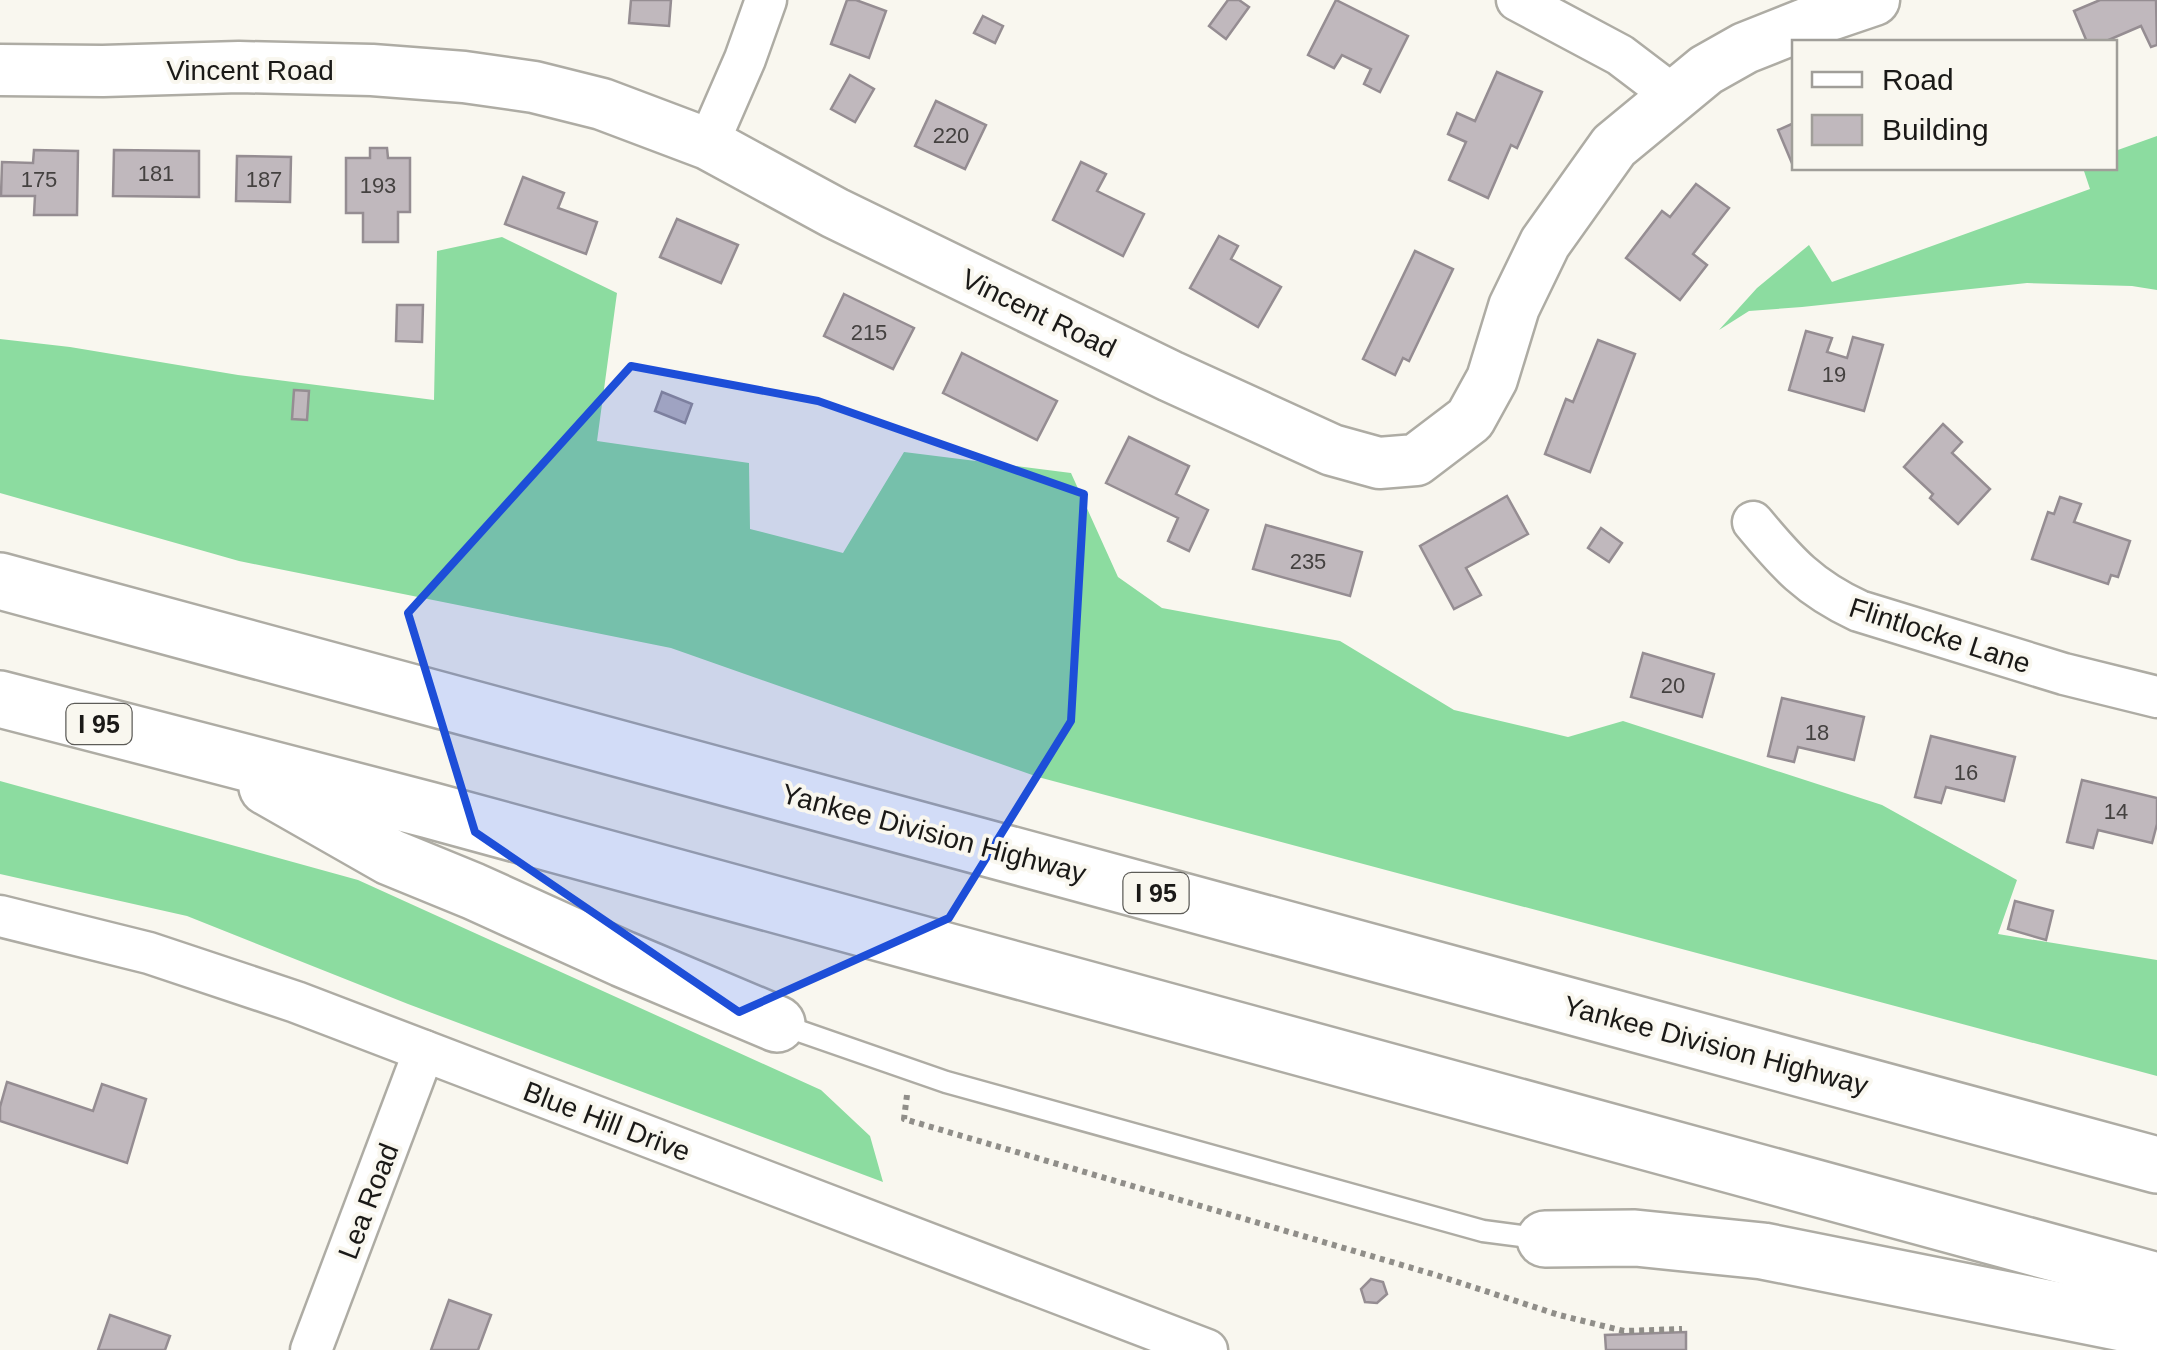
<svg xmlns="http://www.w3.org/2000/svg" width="2157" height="1350" viewBox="0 0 2157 1350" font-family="Arial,sans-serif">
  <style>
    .forest { fill: #8cdca0 }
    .building { fill: #c0b8bd; stroke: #958d92; stroke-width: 2.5 }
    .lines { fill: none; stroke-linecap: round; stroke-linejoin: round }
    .service-casing { stroke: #aeaca4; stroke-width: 25 }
    .minor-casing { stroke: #aeaca4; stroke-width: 45 }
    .tertiary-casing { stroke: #aeaca4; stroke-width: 55 }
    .motorway-casing { stroke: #aeaca4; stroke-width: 60 }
    .path { stroke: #908e89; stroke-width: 6; stroke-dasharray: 5 5; stroke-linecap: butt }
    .service { stroke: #fff; stroke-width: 20 }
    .minor { stroke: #fff; stroke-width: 40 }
    .tertiary { stroke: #fff; stroke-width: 50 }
    .motorway { stroke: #fff; stroke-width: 55 }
    .marked { fill: #1d4ed8; fill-opacity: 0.2; stroke: #1d4ed8; stroke-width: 8; stroke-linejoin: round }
    .labels { text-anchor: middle; stroke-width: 8; stroke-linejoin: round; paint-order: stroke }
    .number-label { font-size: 22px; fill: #444140 }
    .shield { fill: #f9f7ef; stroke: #5d5c58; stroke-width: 2.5 }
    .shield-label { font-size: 25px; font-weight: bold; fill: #1a1917 }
    .street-label { font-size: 28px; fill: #1a1917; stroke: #f9f7ef }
  </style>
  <rect width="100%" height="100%" fill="#f9f7ef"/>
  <g class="forest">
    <path d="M2157,136V290L2132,286L2027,283L1802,307L1749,311L1719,330L1757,288L1809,245L1832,282L2090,189L2083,168H2114L2115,151Z"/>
    <path d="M502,237L617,293L597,441L749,463L750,529L843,553L904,452L1071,473L1118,577L1162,608L1340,641L1454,710L1568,737L1623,721L1882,805L2017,880L1998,934L2157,960V1076L1038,777L671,648L239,561L0,493V339L70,347L238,375L434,400L437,251Z"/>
    <path d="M0,781L358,880L821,1090L870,1136L883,1182L408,1004L187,916L0,874Z"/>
  </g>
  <g class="building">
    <path d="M631,0H671L669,26L629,23Z"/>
    <path d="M847,0H856L886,11L869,58L831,44Z"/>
    <path d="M1228,0H1239L1249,7L1226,39L1209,26Z"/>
    <path d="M1336,0L1408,36L1380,92L1364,84L1371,69L1342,55L1334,68L1308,55Z"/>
    <path d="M2100,0H2156L2157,45L2151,47L2141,26L2104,42H2087L2074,11Z"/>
    <path d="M983,16L1003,26L995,43L974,33Z"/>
    <path d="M1497,72L1542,92L1517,148L1511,145L1488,198L1449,180L1466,142L1448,134L1457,113L1475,121Z"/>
    <path d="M850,75L874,89L855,122L831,109Z"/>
    <path d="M936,101L986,125L965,169L915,146Z"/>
    <path d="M1794,123L1795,168H1794L1778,130Z"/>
    <path d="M370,148H387L388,158H410V212H398V242H363V213H346V158H370Z"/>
    <path d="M34,150L78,151L77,215H34L35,196H1L2,162L33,163Z"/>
    <path d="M114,150L199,151V197L113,196Z"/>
    <path d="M237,156L291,157L290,202L236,201Z"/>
    <path d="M1081,162L1106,174L1097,191L1144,214L1123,256L1053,220Z"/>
    <path d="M523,177L564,193L558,208L597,222L586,254L505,224Z"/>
    <path d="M1696,184L1729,208L1693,254L1707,265L1680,300L1626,258L1662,211L1670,217Z"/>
    <path d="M677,219L738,245L721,283L660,257Z"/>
    <path d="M1219,236L1238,246L1231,259L1281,287L1258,327L1190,288Z"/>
    <path d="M1415,251L1453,269L1409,361L1403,358L1395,375L1363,359Z"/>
    <path d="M844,294L914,328L893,369L824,336Z"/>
    <path d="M397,305H423L422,342L396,341Z"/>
    <path d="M1806,331L1832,338L1827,352L1847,358L1853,337L1883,345L1864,411L1789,390Z"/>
    <path d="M1598,340L1635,354L1590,472L1545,454L1566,399L1573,402Z"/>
    <path d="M962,353L1057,401L1037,440L943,393Z"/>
    <path d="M294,390L309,391L307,420L292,419Z"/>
    <path d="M662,392L692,404L685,423L655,411Z"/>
    <path d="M1943,424L1962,442L1952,453L1990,489L1958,524L1930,498L1933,494L1904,467Z"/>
    <path d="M1129,437L1189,466L1176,494L1208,510L1189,551L1168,541L1178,518L1106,483Z"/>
    <path d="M1507,496L1528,534L1466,568L1481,595L1454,609L1420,546Z"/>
    <path d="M2060,497L2081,504L2074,522L2130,541L2118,577L2111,575L2108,584L2032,559L2048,512L2054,514Z"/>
    <path d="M1266,525L1362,552L1350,596L1253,569Z"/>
    <path d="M1601,528L1622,543L1609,562L1588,548Z"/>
    <path d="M1643,653L1714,674L1702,717L1631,697Z"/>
    <path d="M1782,698L1864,717L1854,760L1798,747L1794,762L1768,756Z"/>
    <path d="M1931,736L2015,757L2004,801L1946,787L1941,803L1915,797Z"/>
    <path d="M2082,780L2157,798V824L2152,843L2098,830L2093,848L2067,842Z"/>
    <path d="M2015,901L2053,911L2046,940L2008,929Z"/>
    <path d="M7,1082L93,1111L102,1084L146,1099L127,1163L0,1121V1107Z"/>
    <path d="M1371,1279L1383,1282L1387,1294L1377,1303L1365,1302L1361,1289Z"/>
    <path d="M449,1300L491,1315L478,1350H431Z"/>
    <path d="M110,1315L170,1336L165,1350H98Z"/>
    <path d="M1686,1332V1350H1606L1605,1335Z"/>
  </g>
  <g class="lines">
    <defs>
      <path id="service" d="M779,1024L946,1082L1483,1231L1545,1239"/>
      <g id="minor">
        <path d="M1517,0L1620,55L1674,96"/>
        <path d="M708,144L745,59L766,0"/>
        <path d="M1753,522C1787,563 1809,588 1859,611L2064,674L2157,697"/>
        <path d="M0,916L149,953L296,1002L1207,1350"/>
        <path d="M311,1350L424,1051"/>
      </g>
      <path id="tertiary" d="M0,70L103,71L239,67L372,70L464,77L534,87L602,104L708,144L835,213L1170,376L1332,450L1379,463L1416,460L1470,419L1492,379L1514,307L1545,243L1614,146L1706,70L1745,48L1818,19L1874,0"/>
      <g id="motorway">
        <path d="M0,581L2157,1165"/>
        <path d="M0,699L429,810L2157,1281"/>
        <path d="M267,787L390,857L473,891L623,959L777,1024"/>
        <path d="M1545,1239L1635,1238L1763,1251L2157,1330"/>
      </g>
    </defs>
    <use href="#service" class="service-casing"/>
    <use href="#minor" class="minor-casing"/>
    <use href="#tertiary" class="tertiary-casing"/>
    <use href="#motorway" class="motorway-casing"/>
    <path class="path" d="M907,1095L904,1119L1436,1275L1559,1315L1624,1331L1682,1329"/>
    <use href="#service" class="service"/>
    <use href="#minor" class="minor"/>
    <use href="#tertiary" class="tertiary"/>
    <use href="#motorway" class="motorway"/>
  </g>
  <path class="marked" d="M631,366L818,401L1084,494L1071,721L949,918L739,1012L475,832L408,613Z"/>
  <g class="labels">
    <g class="number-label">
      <text x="951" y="143">220</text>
      <text x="156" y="181">181</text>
      <text x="39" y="187">175</text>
      <text x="264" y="187">187</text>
      <text x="378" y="193">193</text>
      <text x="869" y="340">215</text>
      <text x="1834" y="382">19</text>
      <text x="1308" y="569">235</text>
      <text x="1673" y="693">20</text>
      <text x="1817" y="740">18</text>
      <text x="1966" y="780">16</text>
      <text x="2116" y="819">14</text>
    </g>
    <g class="shield">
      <rect x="66.5" y="704" width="65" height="40" rx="8"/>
      <rect x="1123.5" y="873" width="65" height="40" rx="8"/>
    </g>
    <g class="shield-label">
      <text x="99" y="733">I 95</text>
      <text x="1156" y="902">I 95</text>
    </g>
    <g class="street-label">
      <text x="250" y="80">Vincent Road</text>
      <text transform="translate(1039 313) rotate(26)" y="10">Vincent Road</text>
      <text transform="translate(1940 635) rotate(18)" y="10">Flintlocke Lane</text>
      <text transform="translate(934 833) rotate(15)" y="10">Yankee Division Highway</text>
      <text transform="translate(1716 1045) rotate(15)" y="10">Yankee Division Highway</text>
      <text transform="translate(607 1121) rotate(21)" y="10">Blue Hill Drive</text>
      <text transform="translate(368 1201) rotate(-69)" y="10">Lea Road</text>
    </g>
  </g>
  <rect x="1792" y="40" width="325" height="130" fill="#f9f7ef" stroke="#a09e99" stroke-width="2.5"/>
  <rect x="1812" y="72" width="50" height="15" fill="#ffffff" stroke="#a09e99" stroke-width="2.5"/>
  <text x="1882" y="90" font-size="30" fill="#1a1917">Road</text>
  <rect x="1812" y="115" width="50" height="30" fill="#c0b8bd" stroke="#a09e99" stroke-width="2.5"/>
  <text x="1882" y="140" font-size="30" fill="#1a1917">Building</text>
</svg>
